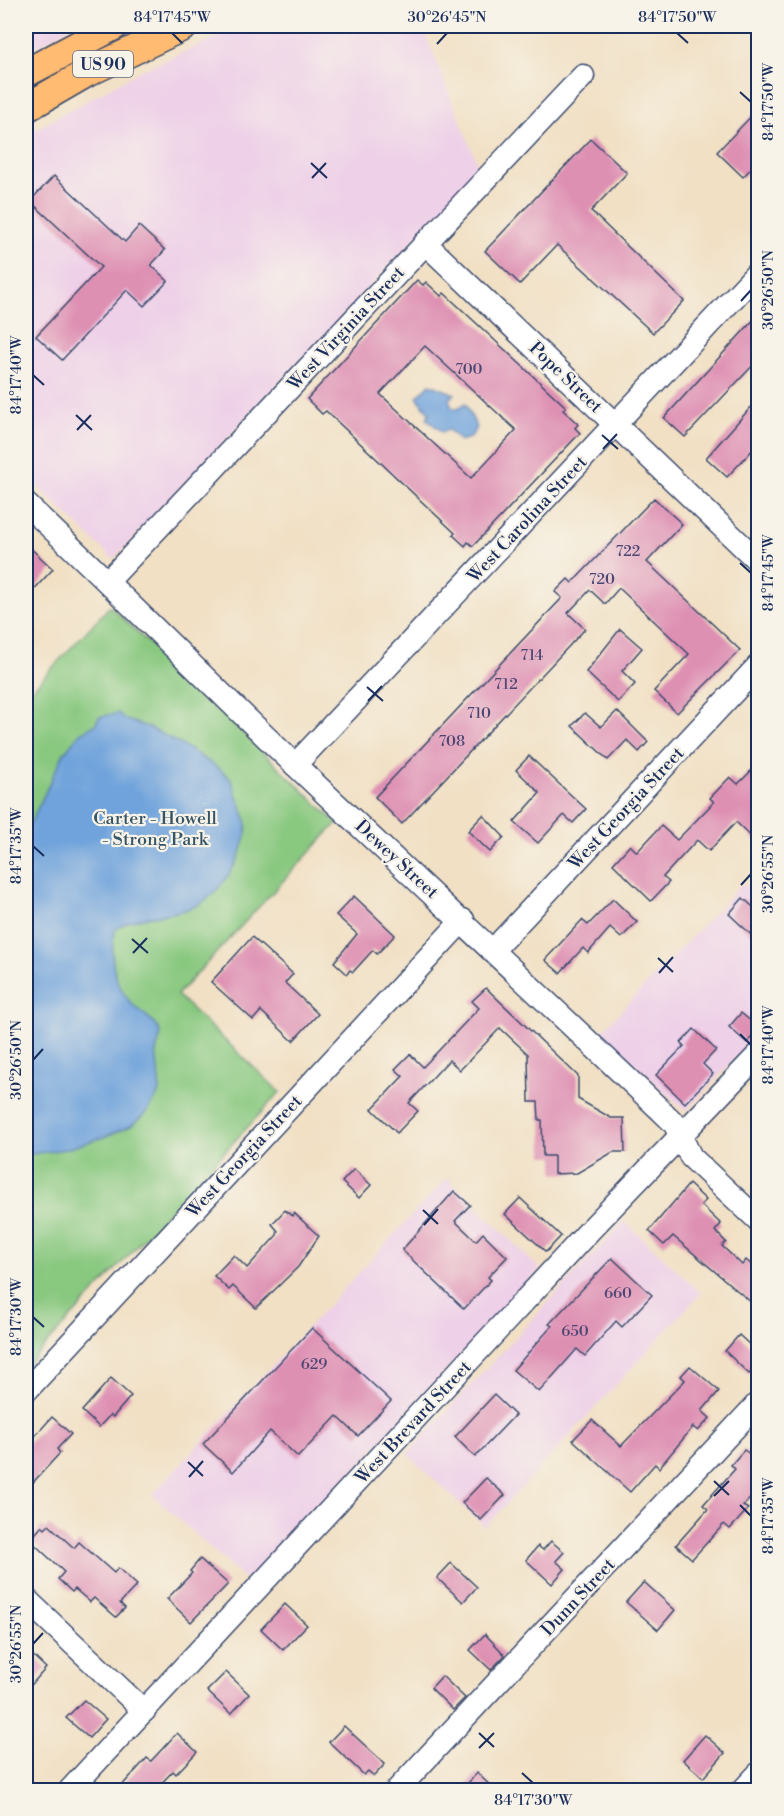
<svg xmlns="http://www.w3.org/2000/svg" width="784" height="1816" viewBox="0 0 784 1816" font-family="'Libre Bodoni',serif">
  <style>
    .built { fill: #eed0e8 }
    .green { fill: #88c87f; stroke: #527c6e; stroke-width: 1.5 }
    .water { fill: #6fa3db; stroke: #45699c; stroke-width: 1.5 }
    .building { fill: #de90b3; fill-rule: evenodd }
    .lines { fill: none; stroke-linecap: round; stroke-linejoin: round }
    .minor-casing { stroke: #3b4a6d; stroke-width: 25 }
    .major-casing { stroke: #3b4a6d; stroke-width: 31 }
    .minor { stroke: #fff; stroke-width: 22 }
    .major { stroke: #ffbb71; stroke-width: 28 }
    .ticks { fill: none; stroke: #1b2f5e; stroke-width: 2 }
    .labels { text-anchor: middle; stroke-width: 4.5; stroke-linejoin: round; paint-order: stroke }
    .number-label { font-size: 15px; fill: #4c4773 }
    .shield { fill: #f7f3e8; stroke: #5d6a87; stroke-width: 1.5 }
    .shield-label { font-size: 16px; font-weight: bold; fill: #1b2f5e }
    .street-label { font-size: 18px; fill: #1b2f5e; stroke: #f7f3e8 }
    .park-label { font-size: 18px; fill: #365566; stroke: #f7f3e8 }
    .neatline { fill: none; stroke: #1b2f5e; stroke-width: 2 }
    .ticks-label { font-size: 15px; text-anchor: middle; fill: #1b2f5e }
  </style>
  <rect width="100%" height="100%" fill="#f7f3e8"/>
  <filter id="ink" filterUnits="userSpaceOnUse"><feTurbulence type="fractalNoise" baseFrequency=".0167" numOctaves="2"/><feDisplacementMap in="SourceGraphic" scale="12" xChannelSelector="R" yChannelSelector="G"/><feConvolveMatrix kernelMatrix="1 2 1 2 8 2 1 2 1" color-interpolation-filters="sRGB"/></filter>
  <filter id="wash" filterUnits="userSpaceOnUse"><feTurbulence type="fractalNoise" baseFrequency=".008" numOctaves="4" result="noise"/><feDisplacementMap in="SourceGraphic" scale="24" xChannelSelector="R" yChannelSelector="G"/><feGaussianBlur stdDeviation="1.35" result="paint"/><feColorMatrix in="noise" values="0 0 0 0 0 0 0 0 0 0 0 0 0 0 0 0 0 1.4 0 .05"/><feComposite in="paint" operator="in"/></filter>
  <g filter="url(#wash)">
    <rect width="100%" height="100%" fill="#f1e0c4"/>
    <g class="built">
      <path d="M26,26H71L26,53Z"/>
      <path d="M243,26H422L480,170L113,559L36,485L26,480V135L140,71Z"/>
      <path d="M743,883L758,898V1034L687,1110H684L601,1032Z"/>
      <path d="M447,1178L540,1269L249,1583L152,1495Z"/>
      <path d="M624,1221L701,1293L485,1527L407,1454Z"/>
    </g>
    <path class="green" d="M110,606L337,823L177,995L280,1092L26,1366V696Z"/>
    <g class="water">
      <path d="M430,384L455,394L449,399L452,408L458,409L465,403L477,428L470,438L460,441L449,430L442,432L427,419L429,413L417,397Z"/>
      <path d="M118,713C128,724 137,722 150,728C168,737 219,765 231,780C234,785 235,792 237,797C247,820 251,825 242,849C235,868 219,892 201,903C174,919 139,911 115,930C109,957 112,982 132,1004C144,1016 153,1017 161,1034L156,1051L160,1091L148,1111L131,1126L104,1137L66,1149L26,1155V833L64,753L80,733L95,725L99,717Z"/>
    </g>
    <g id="blocks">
      <g class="building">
        <path d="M759,108V160L743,177L717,152Z"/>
        <path d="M591,139L627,173L591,211L684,301L653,333L557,245L520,284L485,251Z"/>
        <path d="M54,176L125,242L139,226L165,250L151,265L168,281L144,306L127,290L62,360L36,336L101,267L30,201Z"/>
        <path d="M417,280L423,285L426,282L441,296L444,293L503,348L566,407L563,410L578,424L575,428L580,433L473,546L468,542L465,546L453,535L455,533L326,411L322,414L307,399ZM425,346L516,430L471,478L380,394Z"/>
        <path d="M759,314V359L685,437L664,418Z"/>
        <path d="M759,398V443L727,477L706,458Z"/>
        <path d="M654,498L682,524L647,562L740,650L677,713L654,691L689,654L619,588L605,604L590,590L568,613L585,629L402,824L375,797L562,598L555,592L568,579L572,583Z"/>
        <path d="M26,544L53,569L26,598Z"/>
        <path d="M620,629L642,648L622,671L635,684L618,702L586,672Z"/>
        <path d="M617,711L648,742L639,752L627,740L608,760L572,726L585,713L601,727Z"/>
        <path d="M529,756L586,809L573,823L564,815L538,843L514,822L540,793L516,770Z"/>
        <path d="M759,763V844L736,822L709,851L697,840L663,877L669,882L651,901L613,864L630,845L637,852L661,826L677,840L714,802L710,798L730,777L738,784Z"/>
        <path d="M483,815L504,837L490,852L468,831Z"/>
        <path d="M354,896L395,935L377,954L373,950L353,972L350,970L347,974L334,962L357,934L336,915Z"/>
        <path d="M743,898L759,912V942L729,914Z"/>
        <path d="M613,899L637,922L621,938L610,928L588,953L583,948L560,973L545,960L582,920L588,925Z"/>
        <path d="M252,937L293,974L285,983L318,1014L293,1041L261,1011L253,1020L211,982Z"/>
        <path d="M486,988L578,1076V1099L611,1118H624L625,1152H613L577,1173L554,1174V1156H543L542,1120H539L538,1102H529L528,1054L500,1028L460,1070L449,1060L409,1103L418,1111L397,1133L372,1109L403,1076L395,1069L410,1054L423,1067L479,1008L472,1001Z"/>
        <path d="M741,1013L759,1028L747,1043L729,1027Z"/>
        <path d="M694,1029L716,1050L703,1064L713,1074L685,1103L656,1075L684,1046L681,1043Z"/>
        <path d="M354,1169L371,1185L359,1198L342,1182Z"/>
        <path d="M689,1184L706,1200L701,1205L721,1224L715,1231L726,1242L722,1246L742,1265L746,1260L759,1271V1309L673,1236L664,1245L649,1231Z"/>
        <path d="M454,1191L470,1205L455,1221L476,1241L483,1233L507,1257L488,1277L491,1280L464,1309L402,1250Z"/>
        <path d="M520,1198L561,1236L546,1252L505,1214Z"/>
        <path d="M285,1210L292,1216L294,1213L319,1236L298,1267L256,1308L233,1286L229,1290L214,1276L234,1255L247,1268L277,1235L278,1231L272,1224Z"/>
        <path d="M612,1258L652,1295L622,1327L616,1321L585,1356L577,1349L539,1392L513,1370L552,1326L549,1324Z"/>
        <path d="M312,1328L391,1401L358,1436L337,1416L298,1457L270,1431L233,1472L203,1444Z"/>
        <path d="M739,1335L751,1346L759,1338V1364L749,1374L725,1351Z"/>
        <path d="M690,1366L719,1391L702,1411L710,1418L698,1431L693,1427L659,1468L655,1464L630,1492L573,1440L592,1420L621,1446L685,1380L681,1376Z"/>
        <path d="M111,1378L131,1396L113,1417L110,1415L99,1427L82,1411Z"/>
        <path d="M494,1395L515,1415L475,1457L455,1437Z"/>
        <path d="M52,1417L71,1434L57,1449L60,1453L26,1490V1446Z"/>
        <path d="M744,1450L759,1460V1489L743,1506L748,1509L730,1529L724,1524L692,1559L676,1545L708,1509L703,1505L735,1469L731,1465Z"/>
        <path d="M486,1478L505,1495L481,1520L462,1503Z"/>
        <path d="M49,1525L74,1548L79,1542L114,1573L118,1568L137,1585L120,1603L125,1608L116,1617L94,1598L90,1602L75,1589L72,1592L58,1579L64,1572L30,1540L42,1526L45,1529Z"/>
        <path d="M551,1541L564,1552L556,1561L565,1569L552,1584L526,1560L538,1546L543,1550Z"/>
        <path d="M200,1559L228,1584L191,1622L167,1599L192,1573L190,1571Z"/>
        <path d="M451,1563L477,1587L463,1602L437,1578Z"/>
        <path d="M644,1582L675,1610L658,1630L626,1602Z"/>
        <path d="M285,1604L307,1625L283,1650L261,1629Z"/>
        <path d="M485,1634L505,1655L491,1670L470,1650Z"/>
        <path d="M26,1649L46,1668L26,1691Z"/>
        <path d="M226,1672L249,1694L231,1714L207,1691Z"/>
        <path d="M442,1676L465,1698L453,1710L431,1688Z"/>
        <path d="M84,1700L106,1719L89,1738L66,1718Z"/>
        <path d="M344,1726L385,1764L374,1776L368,1771L364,1775L329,1742Z"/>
        <path d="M177,1733L197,1752L176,1774L173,1771L154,1791H117L147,1758L151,1761Z"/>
        <path d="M705,1735L725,1753L703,1778L683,1760Z"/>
        <path d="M477,1773L496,1791H461Z"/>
      </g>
    </g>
  </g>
  <g filter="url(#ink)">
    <use href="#blocks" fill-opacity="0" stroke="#3b4a6d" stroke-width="1.5"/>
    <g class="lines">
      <defs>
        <g id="minor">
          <path d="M425,243L758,561"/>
          <path d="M26,504C116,589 203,677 292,762C419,883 548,1002 674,1123L691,1157L758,1220"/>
          <path d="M108,581L583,76"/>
          <path d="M295,765L758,272"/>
          <path d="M493,950L758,666"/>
          <path d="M26,1391L463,920"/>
          <path d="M26,1599L144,1711"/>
          <path d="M70,1790L592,1228L758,1055"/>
          <path d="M397,1790L758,1403"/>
          <path d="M743,1790L758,1774"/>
        </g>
        <g id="major">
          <path d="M26,73L114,26"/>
          <path d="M26,108L88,72L184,26"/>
        </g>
      </defs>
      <use href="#minor" class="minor-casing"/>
      <use href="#major" class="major-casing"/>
      <use href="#minor" class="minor"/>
      <use href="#major" class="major"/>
    </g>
  </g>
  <path class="ticks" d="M172,33L182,43M677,33L688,43M437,44L447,33M740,92L751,102M311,163L327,178M312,178L326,163M741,301L751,290M33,375L44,385M76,415L92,430M77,430L91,415M602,435L618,449M603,449L617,434M740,563L751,573M367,687L383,701M368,701L382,686M33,846L44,856M741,885L751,874M132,939L148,953M133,953L147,938M658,958L673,972M659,973L673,957M740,1034L751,1045M33,1060L43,1049M423,1210L438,1224M424,1225L438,1209M33,1317L44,1327M188,1462L203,1476M189,1477L203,1461M714,1481L729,1495M714,1496L729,1481M740,1505L751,1516M33,1644L43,1633M479,1733L494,1747M479,1748L494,1733M522,1773L533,1783"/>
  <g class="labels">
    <g class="number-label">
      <text x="469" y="374">700</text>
      <text x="628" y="556">722</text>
      <text x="602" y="584">720</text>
      <text x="532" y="660">714</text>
      <text x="506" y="689">712</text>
      <text x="479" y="718">710</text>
      <text x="452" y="746">708</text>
      <text x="618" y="1298">660</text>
      <text x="575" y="1336">650</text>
      <text x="314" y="1369">629</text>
    </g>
    <rect class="shield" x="73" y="51" width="60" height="26" rx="4.5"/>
    <g class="shield-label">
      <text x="103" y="70">US 90</text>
    </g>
    <g class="street-label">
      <text transform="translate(346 328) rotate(-47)" y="6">West Virginia Street</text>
      <text transform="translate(566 377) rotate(44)" y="6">Pope Street</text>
      <text transform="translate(527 519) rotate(-47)" y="6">West Carolina Street</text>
      <text transform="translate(626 808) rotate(-47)" y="6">West Georgia Street</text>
      <text transform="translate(397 859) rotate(43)" y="6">Dewey Street</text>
      <text transform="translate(244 1156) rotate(-47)" y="6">West Georgia Street</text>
      <text transform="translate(413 1422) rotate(-47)" y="6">West Brevard Street</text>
      <text transform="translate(578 1597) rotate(-47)" y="6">Dunn Street</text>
    </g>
    <g class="park-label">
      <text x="155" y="824">Carter - Howell<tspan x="155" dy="21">- Strong Park</tspan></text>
    </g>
  </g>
  <rect width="784" height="1816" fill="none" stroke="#f7f3e8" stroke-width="66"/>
  <rect x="33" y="33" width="718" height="1750" class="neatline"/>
  <g class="ticks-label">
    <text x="172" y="22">84°17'45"W</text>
    <text x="447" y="22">30°26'45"N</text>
    <text x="677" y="22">84°17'50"W</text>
    <text transform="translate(768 102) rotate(-90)" y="5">84°17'50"W</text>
    <text transform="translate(768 290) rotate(-90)" y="5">30°26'50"N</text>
    <text transform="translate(16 375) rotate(-90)" y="5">84°17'40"W</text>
    <text transform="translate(768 573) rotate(-90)" y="5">84°17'45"W</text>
    <text transform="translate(16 846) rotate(-90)" y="5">84°17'35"W</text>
    <text transform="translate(768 874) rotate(-90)" y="5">30°26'55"N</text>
    <text transform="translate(768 1045) rotate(-90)" y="5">84°17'40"W</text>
    <text transform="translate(16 1060) rotate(-90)" y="5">30°26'50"N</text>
    <text transform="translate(16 1317) rotate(-90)" y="5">84°17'30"W</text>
    <text transform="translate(768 1516) rotate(-90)" y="5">84°17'35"W</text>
    <text transform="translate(16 1644) rotate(-90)" y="5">30°26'55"N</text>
    <text x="533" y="1805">84°17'30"W</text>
  </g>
</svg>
